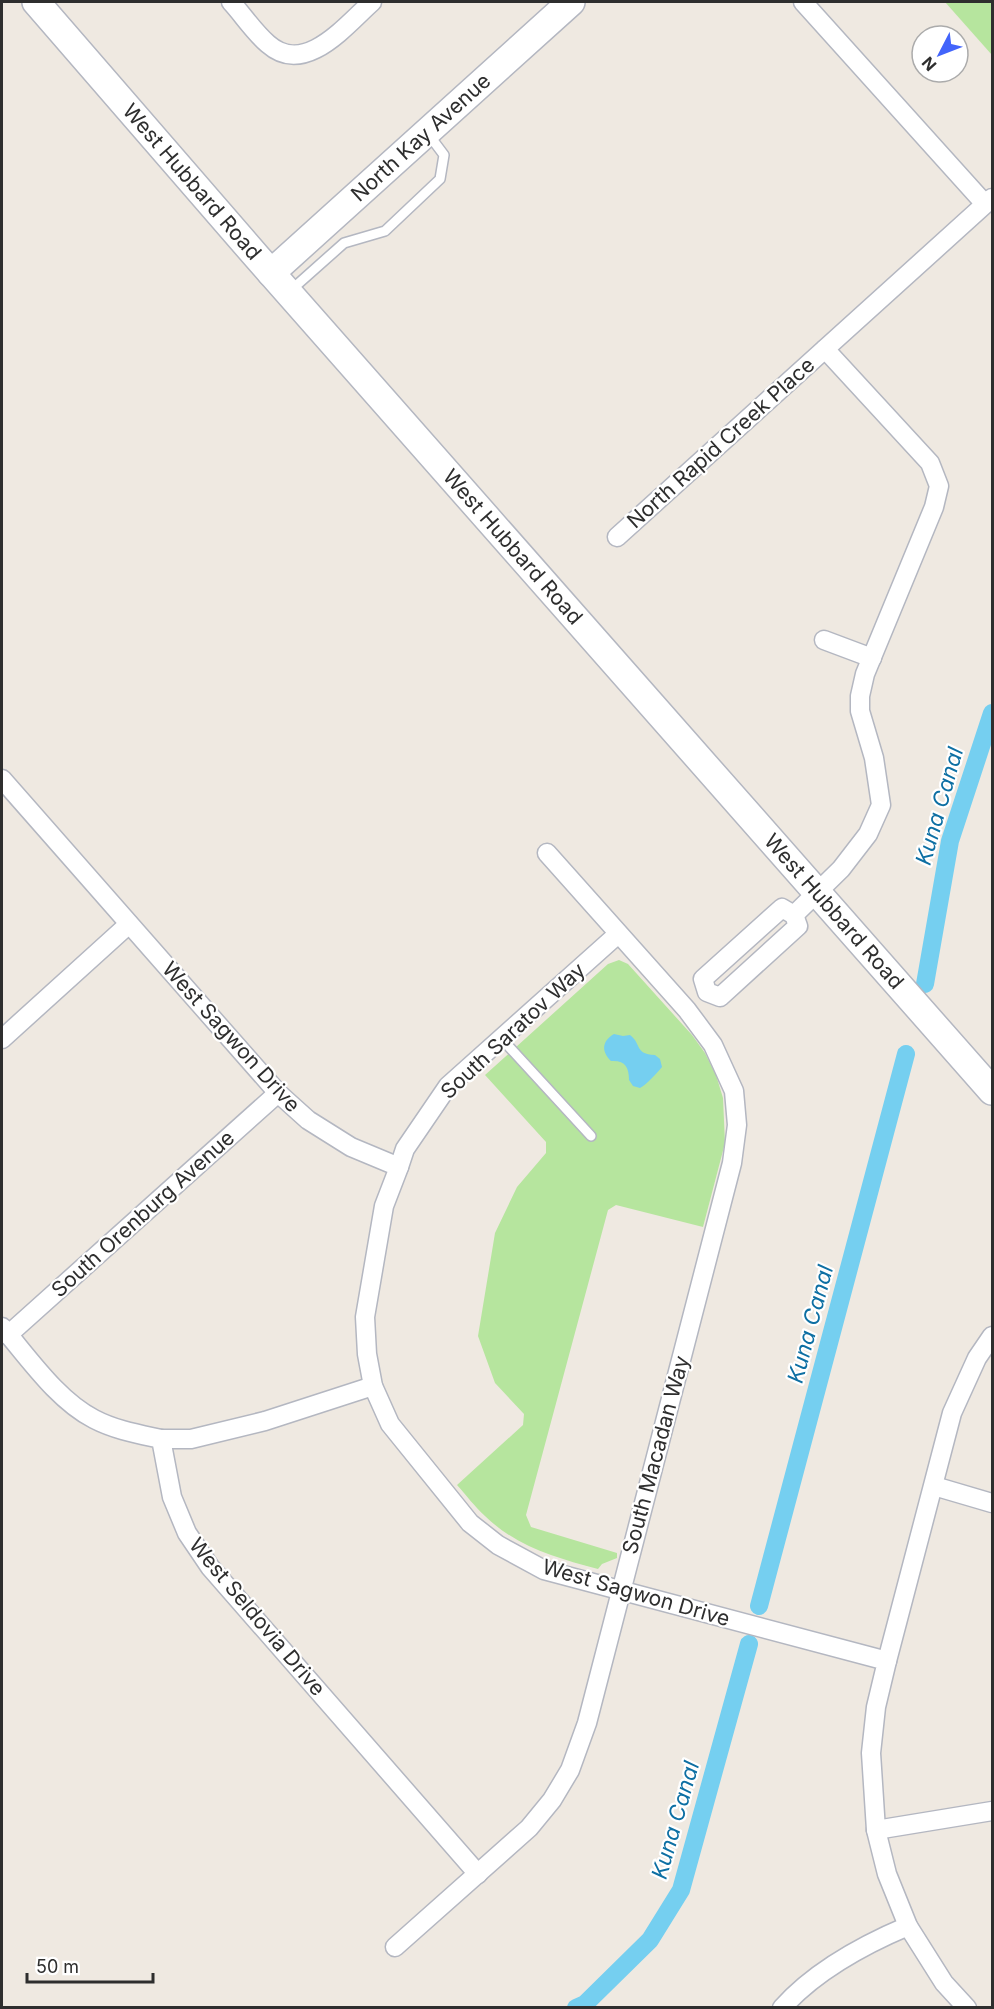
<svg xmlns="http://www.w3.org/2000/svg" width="994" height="2009" viewBox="0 0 994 2009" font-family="Inter,sans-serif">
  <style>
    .green { fill: #b6e59e }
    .water { fill: #75cff0 }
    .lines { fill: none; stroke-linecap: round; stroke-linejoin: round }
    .canal { stroke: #75cff0; stroke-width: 18 }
    .lane-casing { stroke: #b4b7c1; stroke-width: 12 }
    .street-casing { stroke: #b4b7c1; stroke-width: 21 }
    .secondary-casing { stroke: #b4b7c1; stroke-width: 30 }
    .lane { stroke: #fff; stroke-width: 9 }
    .street { stroke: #fff; stroke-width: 18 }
    .secondary { stroke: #fff; stroke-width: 27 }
    .labels { text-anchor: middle; stroke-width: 4.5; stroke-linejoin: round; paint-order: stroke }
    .street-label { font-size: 21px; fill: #2e2e2e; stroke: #fff }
    .water-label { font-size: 22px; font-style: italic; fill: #0d6fa3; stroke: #fff }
  </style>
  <rect width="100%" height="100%" fill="#efe9e1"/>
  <g class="green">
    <path d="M945,2H992V55Z"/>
    <path d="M619,960L628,964L692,1035L705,1053L716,1075L723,1098L725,1143L703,1227L616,1205L608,1210L526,1515L531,1527L617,1553V1558L602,1564L598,1569C556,1558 517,1547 485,1516C475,1507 466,1495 457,1485L523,1425L524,1414L495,1383L478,1336L495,1233L517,1187L546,1153V1142L485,1075L608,964Z"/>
  </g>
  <path class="water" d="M614,1034L623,1036L630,1035C642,1044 634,1054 655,1055L660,1059L662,1067C657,1073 647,1084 640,1088L633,1086L629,1080C629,1067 625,1060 611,1061C601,1051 602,1041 614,1034Z"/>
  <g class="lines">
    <g class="canal">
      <path d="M925,984L950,841L992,713"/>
      <path d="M759,1606L906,1054"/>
      <path d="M576,2008L585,2004L650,1940L681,1890L749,1644"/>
    </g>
    <defs>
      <g id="lane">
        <path d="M290,291L344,243L385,231L440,179L444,155L429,135"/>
        <path d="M500,1037L591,1136"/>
      </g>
      <g id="street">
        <path d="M231,2C243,15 254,32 268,44C305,77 346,25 372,2"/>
        <path d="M803,2L985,204"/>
        <path d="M617,537L992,198"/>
        <path d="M824,640L872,658"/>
        <path d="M2,779L278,1093L308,1120L351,1147L399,1167L384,1206L365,1317L367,1354L373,1386L390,1424L470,1523L498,1545L544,1570L887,1661L876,1707L871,1753L876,1830L887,1874L908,1926L944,1983L967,2008"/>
        <path d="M782,908L794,915L798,926L720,997L707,992L703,979Z"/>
        <path d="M794,915L841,869L868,834L881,805L874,758L860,711V696L865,674L934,507L939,486L930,463L825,349"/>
        <path d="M2,1039L129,924"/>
        <path d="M399,1167L405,1149L448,1086L618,934"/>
        <path d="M2,1327C28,1357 57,1400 94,1419C115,1430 138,1434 161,1439L172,1497L187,1533L210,1567L478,1874"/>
        <path d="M8,1335L278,1093"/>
        <path d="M161,1439H191L265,1421L373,1386"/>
        <path d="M934,1486L992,1503"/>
        <path d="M887,1661L952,1413L977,1358L992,1336"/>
        <path d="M876,1830L992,1811"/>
        <path d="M395,1947L529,1828L552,1800L570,1770L587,1723L732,1163L737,1125L734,1091L713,1045L687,1010L547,853"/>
        <path d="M782,2008C815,1971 863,1945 908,1926"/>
      </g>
      <g id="secondary">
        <path id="s1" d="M36,2L257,257L992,1091"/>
        <path id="s2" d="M271,273L571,2"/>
      </g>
    </defs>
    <use href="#lane" class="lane-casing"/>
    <use href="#street" class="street-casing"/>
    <use href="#secondary" class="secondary-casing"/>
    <use href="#lane" class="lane"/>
    <use href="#street" class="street"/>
    <use href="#secondary" class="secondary"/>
  </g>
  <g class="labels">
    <g class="street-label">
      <text dy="7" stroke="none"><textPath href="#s2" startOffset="202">North Kay Avenue</textPath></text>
      <text dy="7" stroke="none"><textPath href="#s1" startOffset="238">West Hubbard Road</textPath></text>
      <text transform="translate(721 443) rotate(-42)" y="7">North Rapid Creek Place</text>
      <text dy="7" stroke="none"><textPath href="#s1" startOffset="724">West Hubbard Road</textPath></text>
      <text dy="7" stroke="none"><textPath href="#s1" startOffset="1210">West Hubbard Road</textPath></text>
      <text transform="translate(513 1031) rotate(-43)" y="7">South Saratov Way</text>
      <text transform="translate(231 1037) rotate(48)" y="7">West Sagwon Drive</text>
      <text transform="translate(143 1214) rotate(-42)" y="7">South Orenburg Avenue</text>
      <text transform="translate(656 1455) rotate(-75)" y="7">South Macadan Way</text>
      <text transform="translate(636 1593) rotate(16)" y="7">West Sagwon Drive</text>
      <text transform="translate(257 1617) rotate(50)" y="7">West Seldovia Drive</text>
    </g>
    <g class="water-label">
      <text transform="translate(939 806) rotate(-74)" y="8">Kuna Canal</text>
      <text transform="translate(810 1324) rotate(-75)" y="8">Kuna Canal</text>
      <text transform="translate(675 1820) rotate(-74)" y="8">Kuna Canal</text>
    </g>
  </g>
  <rect width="994" height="2009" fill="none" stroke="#2e2e2e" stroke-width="6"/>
  <g transform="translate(940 54) rotate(228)"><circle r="28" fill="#ffffff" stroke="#ababab" stroke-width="1.5"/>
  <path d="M0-4.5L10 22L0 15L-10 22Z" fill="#4264fb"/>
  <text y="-9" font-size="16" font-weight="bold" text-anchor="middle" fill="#2e2e2e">N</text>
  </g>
  <path d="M27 1973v9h126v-9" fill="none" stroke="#2e2e2e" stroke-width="3"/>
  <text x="36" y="1973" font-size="18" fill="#2e2e2e" stroke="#ffffff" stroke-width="4.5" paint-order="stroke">50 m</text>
</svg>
